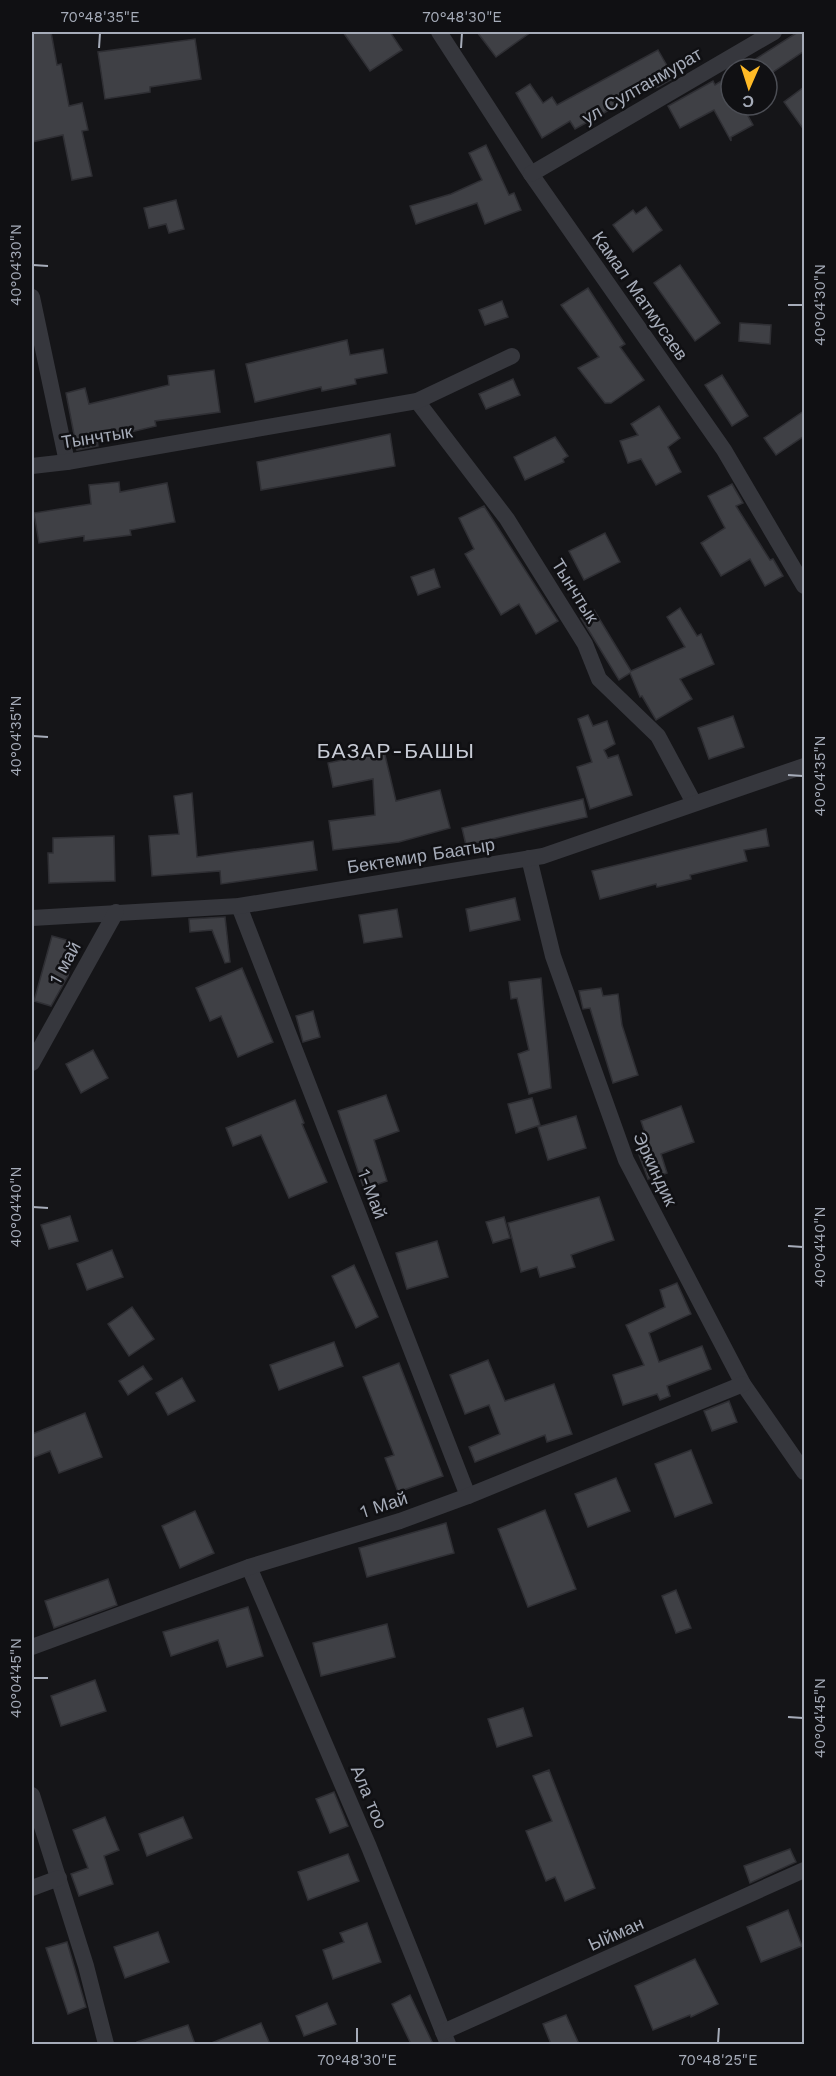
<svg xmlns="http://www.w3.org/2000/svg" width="836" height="2076" viewBox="0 0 836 2076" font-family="'Work Sans',sans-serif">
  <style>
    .building { fill: #3f4045; stroke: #2f2f34; stroke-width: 1.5 }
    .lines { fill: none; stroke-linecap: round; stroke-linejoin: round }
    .minor { stroke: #36373d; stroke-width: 16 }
    .ticks { fill: none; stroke: #a6acb9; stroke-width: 2 }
    .labels { text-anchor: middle; stroke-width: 5; stroke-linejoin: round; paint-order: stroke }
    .street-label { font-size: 18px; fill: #a6acb9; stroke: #101013 }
    .quarter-label { font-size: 21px; letter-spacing: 1.5px; fill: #c7cbd5; stroke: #101013 }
    .neatline { fill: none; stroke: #a6acb9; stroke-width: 2 }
    .ticks-label { font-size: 15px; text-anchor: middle; fill: #a6acb9 }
  </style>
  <rect width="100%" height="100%" fill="#151518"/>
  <g class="building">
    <path d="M32,32H51L57,65L61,64L69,106L82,103L88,130L82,131L92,176L72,180L63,135L32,142Z"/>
    <path d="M343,32H390L402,50L370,71Z"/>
    <path d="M477,32H531L496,57Z"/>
    <path d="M798,32H804V51L767,76V69H740Z"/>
    <path d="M195,39L201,79L150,87V92L105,99L98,52Z"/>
    <path d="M658,50L674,78L658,87L645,90L575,129L570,121L542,138L516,93L530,84L543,103L552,97L557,105Z"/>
    <path d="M731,75V105H742L753,125L731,137V141L714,110L680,128L668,106L713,81L715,85Z"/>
    <path d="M804,87V130L784,102Z"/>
    <path d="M486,145L509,195L514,193L521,210L485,224L477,203L416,224L410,206L451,194L482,180L469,153Z"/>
    <path d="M176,200L184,229L169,233L166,224L149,228L144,208Z"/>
    <path d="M646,207L662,230L633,252L613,225L633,210L636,214Z"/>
    <path d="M680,265L720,323L695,341L654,283Z"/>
    <path d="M588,288L625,344L620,347L644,380L611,403H605L578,368L599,357L561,305Z"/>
    <path d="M502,301L508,317L485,325L479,310Z"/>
    <path d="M740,323L771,325L770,344L739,341Z"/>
    <path d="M347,340L350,355L383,349L387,373L355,379L356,384L322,391L321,387L255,402L246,364Z"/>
    <path d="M214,370L220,412L155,421L156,426L97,440L98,446L77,450L66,393L85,388L89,404L169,385L168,376Z"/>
    <path d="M722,375L748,416L732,426L705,385Z"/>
    <path d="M513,379L520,395L486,409L479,394Z"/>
    <path d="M659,406L680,438L668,447L681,472L656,485L641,459L628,463L620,441L638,435L631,424Z"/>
    <path d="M804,411V436L776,455L764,438Z"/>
    <path d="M390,434L395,466L261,490L257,462Z"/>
    <path d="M555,437L568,456L563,459L564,462L525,480L514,457Z"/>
    <path d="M119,482L120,492L167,483L175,522L130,530L131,535L84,541V536L39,543L34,513L91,504L89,485Z"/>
    <path d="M732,484L743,503L736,506L770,560L773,559L783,576L765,586L750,559L721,576L701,543L725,528L708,496Z"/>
    <path d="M484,506L558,621L536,634L519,604L501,615L465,554L474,549L459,518Z"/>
    <path d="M605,533L620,562L584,580L569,551Z"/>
    <path d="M434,569L440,587L418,595L411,577Z"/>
    <path d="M680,608L697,636L701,634L714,664L680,679L692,699L656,720L642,696L640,697L630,673L619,680L581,618L594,610L631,671L685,647L667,617Z"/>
    <path d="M588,715L593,726L607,721L615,744L604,750L608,758L618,755L632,795L590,809L577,767L592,762L578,719Z"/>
    <path d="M733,716L744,747L709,759L698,728Z"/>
    <path d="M384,751L396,801L440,790L450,828L399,842L333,850L329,821L375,815L373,779L333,787L328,763Z"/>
    <path d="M192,793L197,857L313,841L317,870L221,884L220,871L152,876L149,836L179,834L174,796Z"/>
    <path d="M583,799L587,817L466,845L462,828Z"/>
    <path d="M766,829L769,846L744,850L747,861L690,875L691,879L657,887L656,884L600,899L592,871Z"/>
    <path d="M114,836L115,881L49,883L48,853H53V838Z"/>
    <path d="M515,898L520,920L470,931L466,909Z"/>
    <path d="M397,909L402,937L364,943L359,915Z"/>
    <path d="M225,917L230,962L225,963L212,930L190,932L189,919Z"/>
    <path d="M52,936L77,943L68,976L51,1006L34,1001Z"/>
    <path d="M242,968L273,1042L238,1057L221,1016L210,1021L196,988Z"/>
    <path d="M541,978L551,1088L529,1094L518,1054L529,1050L517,998L511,999L509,982Z"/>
    <path d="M601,988L603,996L618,994L622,1025L638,1075L613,1083L590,1008L583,1009L579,991Z"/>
    <path d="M313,1011L320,1037L303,1042L296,1016Z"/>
    <path d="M93,1050L108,1078L81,1093L66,1064Z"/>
    <path d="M386,1095L399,1131L374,1140L387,1181L364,1189L338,1111Z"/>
    <path d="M532,1098L540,1125L516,1133L508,1104Z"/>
    <path d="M295,1100L304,1123L302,1124L327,1182L289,1198L261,1135L233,1146L226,1128Z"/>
    <path d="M681,1106L694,1142L661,1154L667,1173L648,1179L639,1155L651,1151L641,1121Z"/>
    <path d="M576,1116L586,1148L548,1160L538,1127Z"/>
    <path d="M599,1197L614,1240L571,1255L575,1267L540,1277L537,1267L521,1272L508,1223Z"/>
    <path d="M70,1216L78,1241L49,1249L41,1225Z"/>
    <path d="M504,1217L510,1238L493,1243L486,1222Z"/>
    <path d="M437,1241L448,1277L407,1289L396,1253Z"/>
    <path d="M112,1250L123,1277L87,1290L77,1264Z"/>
    <path d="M354,1265L378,1317L356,1328L332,1276Z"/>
    <path d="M677,1283L691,1314L649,1333L659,1362L702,1346L711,1369L667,1386L670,1396L660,1400L657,1394L623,1405L613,1375L644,1365L626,1325L665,1307L660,1290Z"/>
    <path d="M132,1307L154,1339L129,1356L108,1324Z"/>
    <path d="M334,1342L343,1366L279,1390L270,1365Z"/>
    <path d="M488,1360L505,1401L554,1384L572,1434L547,1442L545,1435L475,1462L469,1447L500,1434L489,1405L465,1414L450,1375Z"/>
    <path d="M399,1363L443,1476L398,1492L385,1458L394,1455L363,1377Z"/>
    <path d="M143,1366L152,1379L128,1395L119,1381Z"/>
    <path d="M182,1378L195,1401L168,1415L156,1393Z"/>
    <path d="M729,1401L737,1422L712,1431L704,1411Z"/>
    <path d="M85,1413L102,1457L59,1473L50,1451L32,1458V1434Z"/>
    <path d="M691,1450L712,1503L675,1517L655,1464Z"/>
    <path d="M616,1478L630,1511L588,1527L575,1494Z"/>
    <path d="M545,1510L576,1589L528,1607L498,1529Z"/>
    <path d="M195,1511L214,1553L180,1568L162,1526Z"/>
    <path d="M446,1523L454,1553L367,1577L359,1548Z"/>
    <path d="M108,1579L117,1605L54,1628L45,1601Z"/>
    <path d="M676,1590L691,1628L676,1633L662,1596Z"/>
    <path d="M248,1607L263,1656L227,1667L218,1640L171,1656L163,1632Z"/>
    <path d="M387,1624L395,1657L321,1676L313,1643Z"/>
    <path d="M95,1680L106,1711L61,1726L51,1696Z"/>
    <path d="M523,1708L532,1736L497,1747L488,1719Z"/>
    <path d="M549,1770L595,1888L565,1901L555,1877L546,1881L526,1831L552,1821L533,1776Z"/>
    <path d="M334,1792L348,1826L330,1833L316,1799Z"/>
    <path d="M105,1817L119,1850L104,1856L113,1884L79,1896L71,1874L88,1868L73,1830Z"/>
    <path d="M183,1817L192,1838L147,1856L139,1834Z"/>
    <path d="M790,1849L796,1862L750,1883L744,1866Z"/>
    <path d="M348,1854L359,1881L308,1900L298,1872Z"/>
    <path d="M788,1910L802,1946L761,1962L747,1927Z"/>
    <path d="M367,1923L381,1962L333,1979L323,1950L344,1942L340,1933Z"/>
    <path d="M158,1932L169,1962L125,1978L114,1947Z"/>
    <path d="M67,1942L86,2007L68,2014L46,1948Z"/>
    <path d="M695,1959L718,2004L691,2017L690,2015L653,2030L635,1986Z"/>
    <path d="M410,1995L433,2044H411L392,2004Z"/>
    <path d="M327,2003L336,2024L304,2036L296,2016Z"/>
    <path d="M566,2015L579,2044H551L543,2024Z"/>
    <path d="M261,2023L270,2044H209Z"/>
    <path d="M188,2025L195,2044H138L137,2042Z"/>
  </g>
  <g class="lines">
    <g class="minor">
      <path d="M439,32L531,174L724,450L804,586"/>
      <path d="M531,174L774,32"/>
      <path d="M32,297L67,462"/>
      <path d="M417,401L507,519L585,644L599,679L658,736L694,803"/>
      <path d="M32,466L67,462L417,401L512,356"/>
      <path d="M529,858L553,956L626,1160L743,1384L804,1472"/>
      <path d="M239,906L468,1496"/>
      <path d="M32,918L239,906L543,856L804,766"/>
      <path d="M32,1063L116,912"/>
      <path d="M249,1567L369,1847L448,2044"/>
      <path d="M32,1647L249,1567L400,1521L468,1496L743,1384"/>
      <path d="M32,1795L86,1966L106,2044"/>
      <path d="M32,1888L59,1878"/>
      <path d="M443,2032L804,1870"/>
    </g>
  </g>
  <path class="ticks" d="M99,48L100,33M461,48L462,33M33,265L48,266M788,305H803M33,736L48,737M788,775L803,776M33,1207L48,1208M788,1246L803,1247M33,1678H48M788,1717L803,1718M357,2043V2028M718,2043L719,2028"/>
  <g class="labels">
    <g class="street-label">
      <text transform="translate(642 86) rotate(-30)" y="6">ул Султанмурат</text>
      <text transform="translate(640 296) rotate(55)" y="6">Камал Матмусаев</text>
      <text transform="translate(97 437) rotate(-9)" y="6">Тынчтык</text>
      <text transform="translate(575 591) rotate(58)" y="6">Тынчтык</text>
      <text transform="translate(421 856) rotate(-9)" y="6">Бектемир Баатыр</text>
      <text transform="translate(65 963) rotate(-61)" y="6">1 май</text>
      <text transform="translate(655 1169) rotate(65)" y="6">Эркиндик</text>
      <text transform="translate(372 1194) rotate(69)" y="6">1-Май</text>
      <text transform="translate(384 1505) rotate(-18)" y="6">1 Май</text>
      <text transform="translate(369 1797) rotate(67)" y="6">Ала тоо</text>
      <text transform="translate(616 1934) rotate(-24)" y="6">Ыйман</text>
    </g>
    <g class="quarter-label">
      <text x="396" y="758">БАЗАР-БАШЫ</text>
    </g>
  </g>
  <rect width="836" height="2076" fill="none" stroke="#101013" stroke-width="66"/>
  <g transform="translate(749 87) rotate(183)"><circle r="28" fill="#101013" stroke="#4c4e55" stroke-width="1.5"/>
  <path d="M0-4.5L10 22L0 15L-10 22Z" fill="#ffba26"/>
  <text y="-9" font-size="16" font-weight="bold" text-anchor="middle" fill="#a6acb9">С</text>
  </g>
  <rect x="33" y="33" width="770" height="2010" class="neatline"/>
  <g class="ticks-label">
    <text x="100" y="22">70°48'35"E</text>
    <text x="462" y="22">70°48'30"E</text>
    <text transform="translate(16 265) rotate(-90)" y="5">40°04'30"N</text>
    <text transform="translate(820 305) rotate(-90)" y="5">40°04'30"N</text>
    <text transform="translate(16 736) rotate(-90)" y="5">40°04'35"N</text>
    <text transform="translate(820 776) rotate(-90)" y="5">40°04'35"N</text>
    <text transform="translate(16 1207) rotate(-90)" y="5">40°04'40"N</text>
    <text transform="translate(820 1247) rotate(-90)" y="5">40°04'40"N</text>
    <text transform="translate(16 1678) rotate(-90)" y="5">40°04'45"N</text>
    <text transform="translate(820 1718) rotate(-90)" y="5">40°04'45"N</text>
    <text x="357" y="2065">70°48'30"E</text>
    <text x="718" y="2065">70°48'25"E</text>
  </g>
</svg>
